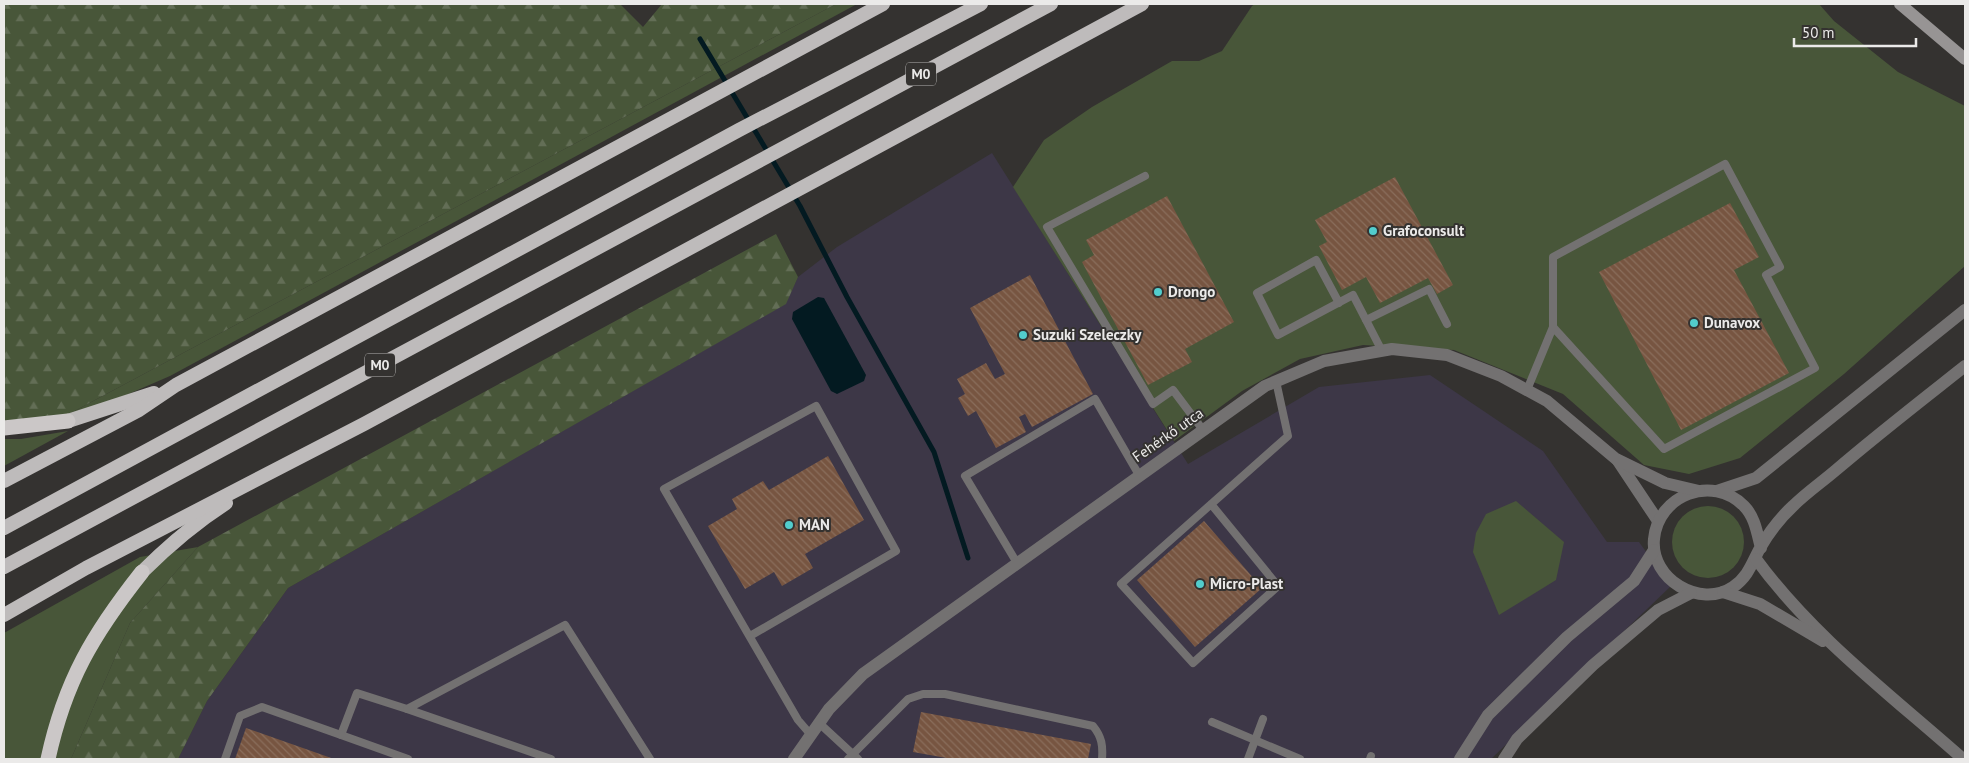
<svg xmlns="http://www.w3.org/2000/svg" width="1969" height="763" viewBox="0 0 1969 763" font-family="'PT Sans',sans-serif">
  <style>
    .commercial { fill: #3d3747 }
    .green { fill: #485639 }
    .forest { fill: url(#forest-firs) }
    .water { fill: #031a21 }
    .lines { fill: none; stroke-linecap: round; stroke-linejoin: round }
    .stream { stroke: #031a21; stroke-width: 5 }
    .building { fill: url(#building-back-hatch) }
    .service { stroke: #737171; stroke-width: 8 }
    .minor { stroke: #737171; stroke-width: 12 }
    .secondary { stroke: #979494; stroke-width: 12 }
    .trunk { stroke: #bebbbb; stroke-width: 14 }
    .motorway { stroke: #cbc7c7; stroke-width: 15 }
    .poi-dot { fill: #52cdcd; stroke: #343230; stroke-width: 2 }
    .labels { text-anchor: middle; stroke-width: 4; stroke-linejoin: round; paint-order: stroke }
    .shield { fill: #343230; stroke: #b4b3b2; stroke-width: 1 }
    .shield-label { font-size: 14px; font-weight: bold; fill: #ebeae9 }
    .poi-label { font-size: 15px; font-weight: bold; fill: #ebeae9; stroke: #343230; text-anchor: start }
    .street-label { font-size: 15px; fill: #ebeae9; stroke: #343230 }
  </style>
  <defs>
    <pattern id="forest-firs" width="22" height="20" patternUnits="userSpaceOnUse" patternTransform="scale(1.25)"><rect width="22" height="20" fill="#485639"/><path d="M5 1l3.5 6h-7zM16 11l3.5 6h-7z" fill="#636e56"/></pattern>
    <pattern id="building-back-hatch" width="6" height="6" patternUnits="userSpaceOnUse" patternTransform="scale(1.25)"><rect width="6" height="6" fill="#775541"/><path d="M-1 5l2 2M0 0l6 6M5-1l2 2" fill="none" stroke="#8a6e5c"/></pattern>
  </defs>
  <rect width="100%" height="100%" fill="#343230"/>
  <path class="commercial" d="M992,153L1188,464L1319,387L1430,375L1543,451L1607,542H1639L1671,586L1491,759H178L207,701L288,588L785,304L798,277L837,247Z"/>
  <g class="green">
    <path d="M836,4H857L170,376L117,399L67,415Z"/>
    <path d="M1255,4H1819L1834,21L1898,72L1965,106V266L1844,374L1740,458L1689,474L1644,465L1563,394L1454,350L1363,345L1300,359L1242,391L1174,441L1013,187L1044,140L1092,107L1172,61H1199L1222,51L1252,6Z"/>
    <path d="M68,431L4,466V439H21Z"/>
    <path d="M1516,501L1564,542L1556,580L1499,615L1473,552L1476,533L1486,514Z"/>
    <circle cx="1708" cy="542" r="36"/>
    <path d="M198,547L130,623L71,759H4V633L140,557Z"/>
  </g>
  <g class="forest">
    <path d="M4,4H620L643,27L662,4H836L67,415L4,423Z"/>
    <path d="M776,234L798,277L786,304L288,588L207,701L178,759H71L130,623L198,547Z"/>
  </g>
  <path class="water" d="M818,297L824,298L866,375L864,381L837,394L831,391L792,319L793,312Z"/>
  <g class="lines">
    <path class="stream" d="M700,39L800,206L847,297L934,452L968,558"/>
  </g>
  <g class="building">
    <path d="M1395,177L1453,285L1437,294L1428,278L1380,303L1366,277L1342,290L1319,246L1327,242L1315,220Z"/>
    <path d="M1167,196L1234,322L1185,349L1192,362L1148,385L1082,262L1094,255L1086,240Z"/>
    <path d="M1730,203L1759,257L1734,270L1789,373L1681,430L1599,272Z"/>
    <path d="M1030,275L1093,394L1032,427L1025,414L1019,417L1026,432L996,448L976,411L968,416L958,398L965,394L957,379L986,363L995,379L1005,374L970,308Z"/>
    <path d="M828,456L864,520L805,554L813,568L782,586L774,572L745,589L708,526L737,509L732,499L763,481L769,490Z"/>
    <path d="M1204,521L1262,588L1195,647L1137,580Z"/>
    <path d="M921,712L1091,744L1088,759H952L913,752Z"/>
    <path d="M246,728L334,759H235Z"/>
  </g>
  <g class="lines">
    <g class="service">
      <path d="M1145,176L1047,227L1153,404L1173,390L1203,430"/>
      <path d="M1339,303L1316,260L1257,293L1278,335L1353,295L1366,320"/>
      <path d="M1382,351L1366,320L1429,289L1447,324"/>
      <path d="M1527,390L1553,327L1664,449L1815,368L1766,275L1780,267L1725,164L1553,257V327"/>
      <path d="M1211,504L1278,586L1193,663L1121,584L1288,436L1276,381"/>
      <path d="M1017,563L965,476L1095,399L1139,475"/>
      <path d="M750,636L896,551L816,406L664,489L798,720L811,735"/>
      <path d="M407,709L357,693L341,735L408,759"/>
      <path d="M1212,722L1300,759"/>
      <path d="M819,723L858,759"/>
      <path d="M225,759L240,716L262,707L341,735"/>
      <path d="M551,759L407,709L565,625L650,759"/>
      <path d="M848,759L908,699L923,694H945L1093,726C1102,737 1103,746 1102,759"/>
      <path d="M1248,759L1263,719"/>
      <path d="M1370,759L1371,756"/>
    </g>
    <g class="minor">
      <path d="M1618,461L1658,521"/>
      <path d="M1717,491L1756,478L1965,310"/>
      <path d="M1761,548C1757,533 1755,517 1744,506C1712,474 1658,495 1654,539C1650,579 1700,609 1733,587C1748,577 1752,563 1760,548C1768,534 1781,517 1793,506C1806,493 1822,482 1836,470C1878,434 1922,400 1965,366"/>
      <path d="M1756,559C1812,636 1892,696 1963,759"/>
      <path d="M1723,592L1760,604L1823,641"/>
      <path d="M794,759L829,709L863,674L1265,386L1324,361L1392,349L1447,355L1501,376L1547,401L1616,459L1665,483L1699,491"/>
      <path d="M1460,759L1488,715L1567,637L1634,581L1654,550"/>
      <path d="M1504,759L1517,739L1593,665L1658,610L1691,593"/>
    </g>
    <path class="secondary" d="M1900,4L1965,59"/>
    <g class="trunk">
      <path d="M68,421L154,393"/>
      <path d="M4,481L139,410L176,385L883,4"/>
      <path d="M4,528L739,130L981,4"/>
      <path d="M4,567L1051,4"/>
      <path d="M142,572C168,546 195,523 226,503"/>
      <path d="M4,615L86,568L364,424L1142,4"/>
    </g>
    <g class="motorway">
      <path d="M4,428L68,421"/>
      <path d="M48,759C65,681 93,634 142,572"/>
    </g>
  </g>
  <g class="poi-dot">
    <circle cx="1373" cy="231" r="5"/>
    <circle cx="1158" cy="292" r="5"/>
    <circle cx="1694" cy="323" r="5"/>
    <circle cx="1023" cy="335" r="5"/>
    <circle cx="789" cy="525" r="5"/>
    <circle cx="1200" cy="584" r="5"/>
  </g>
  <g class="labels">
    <g class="shield">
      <rect x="906" y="62.5" width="30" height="23" rx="4"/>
      <rect x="365" y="353.5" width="30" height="23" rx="4"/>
    </g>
    <g class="shield-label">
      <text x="921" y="79">M0</text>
      <text x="380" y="370">M0</text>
    </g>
    <g class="poi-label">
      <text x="1383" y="236">Grafoconsult</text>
      <text x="1168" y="297">Drongo</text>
      <text x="1704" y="328">Dunavox</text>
      <text x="1033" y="340">Suzuki Szeleczky</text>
      <text x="799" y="530">MAN</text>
      <text x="1210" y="589">Micro-Plast</text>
    </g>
    <g class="street-label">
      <text transform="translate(1168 435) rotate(-35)" y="5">Fehérkő utca</text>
    </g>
  </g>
  <rect width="1969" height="763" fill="none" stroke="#ebeae9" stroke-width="10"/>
  <path d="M1794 38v8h122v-8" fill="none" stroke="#ebeae9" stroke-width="2.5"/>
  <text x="1802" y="38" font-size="15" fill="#ebeae9" stroke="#343230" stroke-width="4" paint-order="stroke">50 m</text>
</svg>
